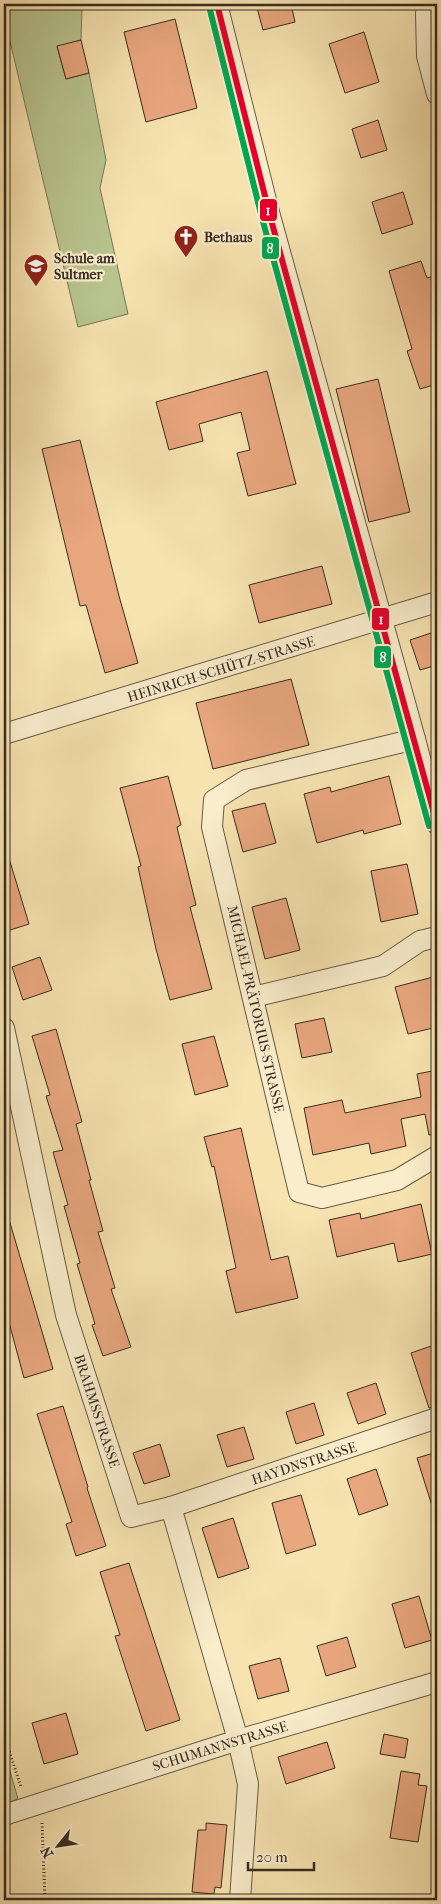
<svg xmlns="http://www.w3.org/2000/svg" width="441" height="1904" viewBox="0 0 441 1904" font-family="'IM FELL French Canon',serif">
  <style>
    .green { fill: #b8c48e; stroke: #787858 }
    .building { fill: #e9a77e; stroke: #382c21 }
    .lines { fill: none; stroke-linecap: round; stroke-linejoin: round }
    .minor-casing { stroke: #685a45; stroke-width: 22 }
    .path { stroke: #382c21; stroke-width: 3; stroke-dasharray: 1 2.5; stroke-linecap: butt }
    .minor { stroke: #f9edcc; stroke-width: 20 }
    .bus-1-casing { stroke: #f9edcc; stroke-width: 10 }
    .bus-2-casing { stroke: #f9edcc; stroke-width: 10 }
    .bus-1 { stroke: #e4002b; stroke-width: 6 }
    .bus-2 { stroke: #00a651; stroke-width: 6 }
    .labels { text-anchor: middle; stroke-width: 4.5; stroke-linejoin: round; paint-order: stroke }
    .poi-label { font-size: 14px; font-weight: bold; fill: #382c21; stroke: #f9edcc; text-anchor: start }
    .street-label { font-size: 14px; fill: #382c21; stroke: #f9edcc }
    .line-badge { stroke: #f9edcc; stroke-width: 2 }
    .badge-label { font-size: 14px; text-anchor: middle; font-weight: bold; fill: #fff }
  </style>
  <rect width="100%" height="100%" fill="#f6e3b0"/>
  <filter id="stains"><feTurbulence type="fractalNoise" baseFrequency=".004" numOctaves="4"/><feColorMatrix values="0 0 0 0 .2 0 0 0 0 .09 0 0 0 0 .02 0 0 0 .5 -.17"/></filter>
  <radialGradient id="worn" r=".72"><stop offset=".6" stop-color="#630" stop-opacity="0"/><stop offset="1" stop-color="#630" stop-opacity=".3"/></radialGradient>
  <g class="green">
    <path d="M13,4H87L82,8L81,40L57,47L66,79L89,73L106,160L100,188L128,314L78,327L4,16V6Z"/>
    <path d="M4,1750L18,1799L4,1804Z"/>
  </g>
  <g class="building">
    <path d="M256,4H291L295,22L263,30Z"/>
    <path d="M175,19L197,108L146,122L124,32Z"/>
    <path d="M364,32L379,82L345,93L329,44Z"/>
    <path d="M81,40L89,73L66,79L57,46Z"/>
    <path d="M378,120L387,150L361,158L352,129Z"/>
    <path d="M403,192L413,224L382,234L372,202Z"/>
    <path d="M421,261L427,278L437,275V292L431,294L437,312V384L420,389L407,351L412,349L389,271Z"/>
    <path d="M267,371L296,484L248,496L237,453L250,450L241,412L199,424L203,441L169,450L156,402Z"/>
    <path d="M378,379L410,512L369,522L336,389Z"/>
    <path d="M80,440L119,596L138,663L105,673L86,605L80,606L42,449Z"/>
    <path d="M322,566L332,604L259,623L249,585Z"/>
    <path d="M437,631V665L420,670L410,640Z"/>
    <path d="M291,679L309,745L213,769L196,703Z"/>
    <path d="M168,776L181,825L177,827L196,905L190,907L212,989L170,1000L156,949L138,867L141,866L120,788Z"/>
    <path d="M389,776L401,824L364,834L363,830L317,843L304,794L330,787L331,792Z"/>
    <path d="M265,803L276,843L243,852L232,811Z"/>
    <path d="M8,855L29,924L4,932V856Z"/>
    <path d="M407,864L418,914L381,922L371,871Z"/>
    <path d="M286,898L300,950L265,959L252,907Z"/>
    <path d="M40,957L52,990L23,1000L12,967Z"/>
    <path d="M437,976V1027L408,1034L395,987Z"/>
    <path d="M324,1018L332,1052L302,1058L295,1024Z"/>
    <path d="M56,1029L82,1122L76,1124L91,1180H89L103,1231L98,1232L115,1288L111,1289L131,1347L103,1356L92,1325L95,1324L77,1264L80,1263L64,1206L68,1205L53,1152L63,1150L46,1096L50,1095L32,1036Z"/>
    <path d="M214,1036L228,1086L195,1095L182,1044Z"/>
    <path d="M437,1070V1134L429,1135L425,1114L401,1119L406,1146L371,1154L369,1143L313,1155L304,1108L342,1100L345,1113L421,1097L417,1074Z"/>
    <path d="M241,1128L271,1260L288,1256L298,1298L236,1313L226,1271L236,1268L214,1166L212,1167L204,1137Z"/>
    <path d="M421,1204L432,1254L398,1262L394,1243L337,1257L329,1220L360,1213L361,1219Z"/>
    <path d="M4,1216H8L53,1369L24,1378L4,1304Z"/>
    <path d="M437,1344V1406L429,1408L411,1353Z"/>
    <path d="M376,1383L386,1414L358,1424L347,1393Z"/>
    <path d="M314,1403L324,1435L296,1444L286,1412Z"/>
    <path d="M63,1406L88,1487L87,1488L106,1546L76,1556L66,1524L72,1522L37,1414Z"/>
    <path d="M244,1427L254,1459L227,1467L217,1435Z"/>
    <path d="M160,1444L170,1476L144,1484L133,1453Z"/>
    <path d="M437,1452V1508L433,1509L417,1458Z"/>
    <path d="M376,1469L388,1505L359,1515L347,1479Z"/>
    <path d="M301,1495L316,1545L286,1554L272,1503Z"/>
    <path d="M233,1518L249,1568L218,1578L202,1528Z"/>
    <path d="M129,1563L180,1720L146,1731L115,1636L120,1635L100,1572Z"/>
    <path d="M419,1596L432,1640L405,1648L392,1604Z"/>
    <path d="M347,1637L356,1667L326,1676L317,1646Z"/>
    <path d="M280,1658L289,1691L258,1699L249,1666Z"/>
    <path d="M66,1713L78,1754L44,1764L32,1723Z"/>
    <path d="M384,1734L408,1739L405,1758L380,1754Z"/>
    <path d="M327,1742L335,1768L286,1784L278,1757Z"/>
    <path d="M401,1771L420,1774L418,1785L427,1786L418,1842L390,1838Z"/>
    <path d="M206,1823L227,1825L221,1888L215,1887L214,1894L192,1892L198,1830H206Z"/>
  </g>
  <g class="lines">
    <defs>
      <g id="minor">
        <path d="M217,4L270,216L415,739L437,824"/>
        <path d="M433,4L426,13L427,56L437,94"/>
        <path d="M4,734L437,602"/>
        <path d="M415,739L246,780L214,800L212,827L299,1192L322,1198L397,1180L437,1156"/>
        <path d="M253,997L383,966L420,941L437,937"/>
        <path d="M4,1028L66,1315L131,1517L171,1507L238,1740L248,1784L240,1900"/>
        <path d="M171,1507L437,1418"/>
        <path d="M4,1815L238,1740L437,1682"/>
      </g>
    </defs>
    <use href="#minor" class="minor-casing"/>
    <g class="path">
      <path d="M4,1735L21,1787"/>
      <path d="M42,1823L45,1900"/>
    </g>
    <use href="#minor" class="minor"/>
    <defs>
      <path id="bus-1" d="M217,4L270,216L437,824"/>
      <path id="bus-2" d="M209,6L262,218L429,826"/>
    </defs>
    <use href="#bus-1" class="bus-1-casing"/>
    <use href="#bus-2" class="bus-2-casing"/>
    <use href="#bus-1" class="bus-1"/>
    <use href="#bus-2" class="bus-2"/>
  </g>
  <defs>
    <symbol id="church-pin" viewBox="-11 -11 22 30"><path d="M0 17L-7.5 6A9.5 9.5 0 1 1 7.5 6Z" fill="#8f2418" stroke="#f9edcc"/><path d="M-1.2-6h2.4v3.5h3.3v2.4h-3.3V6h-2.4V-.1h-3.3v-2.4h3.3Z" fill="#fff"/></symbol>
    <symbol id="school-pin" viewBox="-11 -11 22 30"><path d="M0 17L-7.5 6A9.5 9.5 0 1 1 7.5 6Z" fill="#8f2418" stroke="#f9edcc"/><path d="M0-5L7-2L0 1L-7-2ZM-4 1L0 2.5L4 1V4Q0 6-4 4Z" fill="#fff"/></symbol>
  </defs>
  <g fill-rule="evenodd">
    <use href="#church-pin" x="172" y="223" width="28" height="38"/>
    <use href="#school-pin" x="22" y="252" width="28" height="38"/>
  </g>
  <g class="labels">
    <g class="poi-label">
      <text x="204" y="242">Bethaus</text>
      <text x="54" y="263">Schule am<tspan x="54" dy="16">Sultmer</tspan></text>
    </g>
    <g class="street-label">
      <text transform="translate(221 669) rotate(-17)" y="5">HEINRICH-SCHÜTZ-STRASSE</text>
      <text transform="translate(256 1009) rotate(77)" y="5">MICHAEL-PRÄTORIUS-STRASSE</text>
      <text transform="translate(97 1411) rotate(72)" y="5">BRAHMSSTRASSE</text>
      <text transform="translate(304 1463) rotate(-18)" y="5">HAYDNSTRASSE</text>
      <text transform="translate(220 1746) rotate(-17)" y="5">SCHUMANNSTRASSE</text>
    </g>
  </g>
  <g class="line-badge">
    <rect x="259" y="198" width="19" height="24" rx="5" fill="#e4002b"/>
    <rect x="261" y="236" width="19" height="24" rx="5" fill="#00a651"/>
    <rect x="371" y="607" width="19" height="24" rx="5" fill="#e4002b"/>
    <rect x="373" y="645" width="19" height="24" rx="5" fill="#00a651"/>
  </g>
  <g class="badge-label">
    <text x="268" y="215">1</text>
    <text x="270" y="253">8</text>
    <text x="381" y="624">1</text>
    <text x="383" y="662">8</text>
  </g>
  <rect width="441" height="1904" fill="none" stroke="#f6e3b0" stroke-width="20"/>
  <rect x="5" y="5" width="431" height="1894" fill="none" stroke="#382c21" stroke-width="2.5"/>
  <rect x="10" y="10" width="421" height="1884" fill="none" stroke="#382c21"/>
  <g transform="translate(58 1846) rotate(240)" stroke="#f9edcc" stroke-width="4" paint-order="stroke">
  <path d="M0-4L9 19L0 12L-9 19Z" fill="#382c21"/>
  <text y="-8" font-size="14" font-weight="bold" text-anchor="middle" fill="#382c21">N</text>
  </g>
  <path d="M248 1862v8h66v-8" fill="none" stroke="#382c21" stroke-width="2.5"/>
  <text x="256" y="1862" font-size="15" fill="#382c21" stroke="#f9edcc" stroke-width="4" paint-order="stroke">20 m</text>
  <rect width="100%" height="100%" filter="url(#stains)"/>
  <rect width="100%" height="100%" fill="url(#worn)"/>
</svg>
